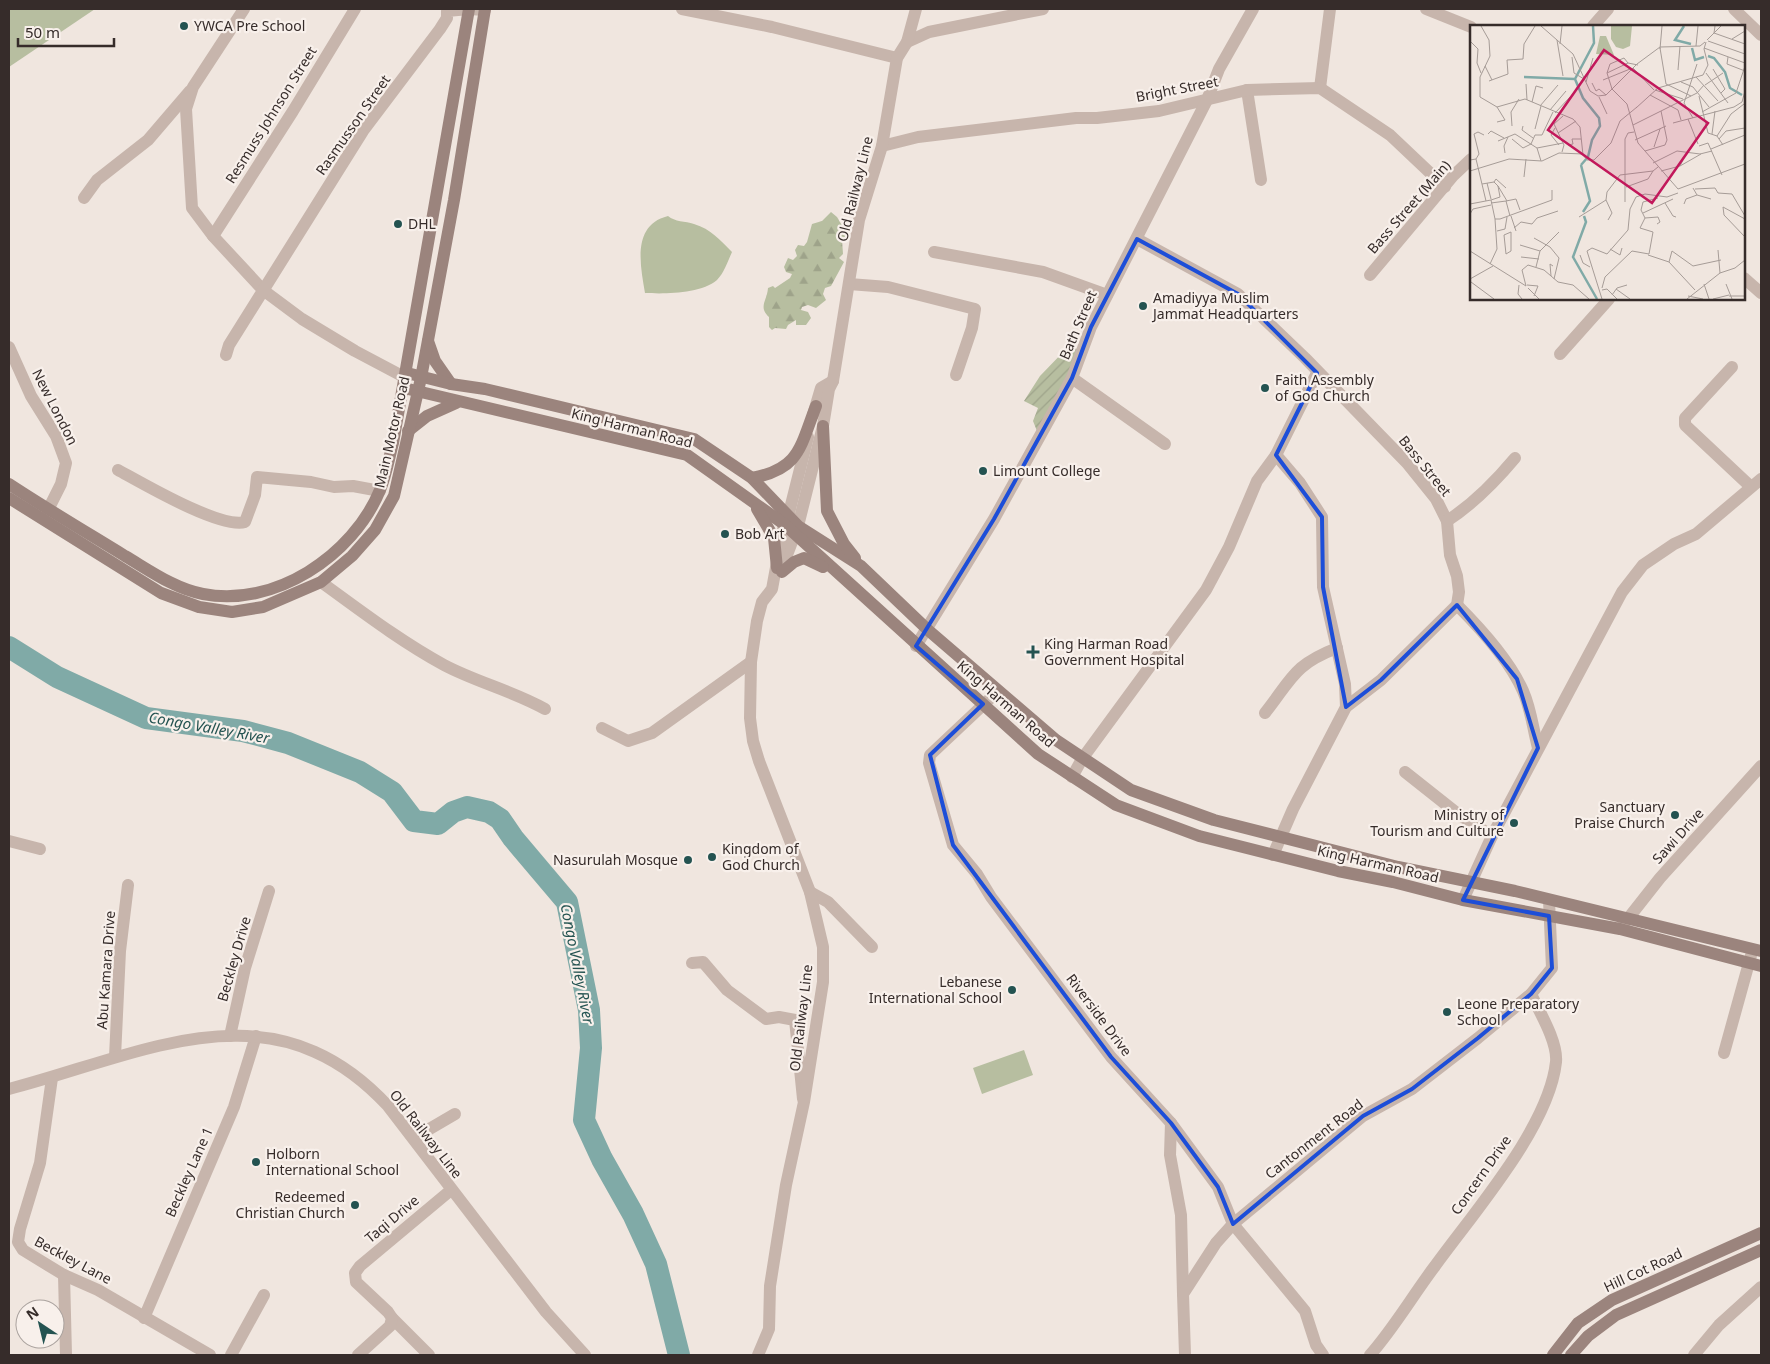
<svg xmlns="http://www.w3.org/2000/svg" width="1770" height="1364" viewBox="0 0 1770 1364" font-family="'Noto Sans',sans-serif">
  <style>
    .green { fill: #b7bea0 }
    .forest { fill: url(#forest-firs) }
    .garden { fill: url(#garden-furrows) }
    .lines { fill: none; stroke-linecap: round; stroke-linejoin: round }
    .river { stroke: #80aaa7; stroke-width: 22 }
    .minor { stroke: #c7b5ac; stroke-width: 12 }
    .tertiary { stroke: #c7b5ac; stroke-width: 12 }
    .secondary { stroke: #9b847d; stroke-width: 12 }
    .marked { fill: none; stroke: #1d4ed8; stroke-width: 4; stroke-linejoin: round }
    .poi-dot { fill: #245351; stroke: #f8f0eb; stroke-width: 2 }
    .labels { text-anchor: middle; stroke-width: 4.5; stroke-linejoin: round; paint-order: stroke }
    .poi-label { font-size: 14px; fill: #362c2a; stroke: #f8f0eb; text-anchor: start }
    .street-label { font-size: 14px; fill: #362c2a; stroke: #f8f0eb }
    .water-label { font-size: 15px; font-style: italic; fill: #245351; stroke: #f8f0eb }
    .inset-river { fill: none; stroke: #80aaa7; stroke-width: 2.5 }
    .inset-road { fill: none; stroke: #a69c97; stroke-width: 1 }
    .view { fill: #c2185b; fill-opacity: 0.15; stroke: #c2185b; stroke-width: 2.5 }
    .inset-edge { fill: none; stroke: #362c2a; stroke-width: 2.5 }
  </style>
  <defs>
    <pattern id="forest-firs" width="22" height="20" patternUnits="userSpaceOnUse" patternTransform="scale(1.25)"><rect width="22" height="20" fill="#b7bea0"/><path d="M5 1l3.5 6h-7zM16 11l3.5 6h-7z" fill="#9ea38a"/></pattern>
    <pattern id="garden-furrows" width="10" height="10" patternUnits="userSpaceOnUse" patternTransform="scale(1.25)"><rect width="10" height="10" fill="#b7bea0"/><path d="M-1 1l2-2M0 10L10 0M9 11l2-2" fill="none" stroke="#9ea38a"/></pattern>
  </defs>
  <rect width="100%" height="100%" fill="#f0e6df"/>
  <g class="green">
    <path d="M9,9H95L9,67Z"/>
    <path d="M668,216C675,222 685,221 694,224C711,229 720,240 732,252C728,261 724,273 717,280C701,294 664,294 645,293C640,264 632,225 668,216Z"/>
    <path d="M1024,1050L1033,1075L982,1094L973,1068Z"/>
  </g>
  <path class="forest" d="M831,212L837,217L847,234L842,240L843,254L839,258L844,262L831,286L825,288L823,294L826,300L816,308L808,305L802,307L801,310L808,312L811,318L806,325H796V320L788,325L786,329L775,328L772,330L769,327V317C758,307 767,301 768,288L773,286L775,288L790,278L792,274L786,272L784,267L788,258L793,260L797,256L795,250L798,245L804,246L807,242L812,224L822,221Z"/>
  <path class="garden" d="M1068,347L1082,350L1037,431L1033,421L1038,408L1024,401L1040,376Z"/>
  <g class="lines">
    <path class="river" d="M9,647L57,677L146,718L243,731L288,743L360,772L392,792L414,821L438,824L453,812L467,807L489,812L500,819L513,838L567,902L589,1010L591,1048L584,1120L602,1159L633,1214L656,1264L679,1355"/>
    <g class="minor">
      <path d="M244,9L193,87L186,109L192,208L213,236L263,290L302,319L355,351L406,378"/>
      <path d="M682,9L772,27L897,58"/>
      <path d="M1426,9L1471,27"/>
      <path d="M1734,9L1761,35"/>
      <path d="M1593,26L1608,9"/>
      <path d="M907,42L929,32L1043,9"/>
      <path d="M1320,88L1330,9"/>
      <path d="M1247,90L1261,180"/>
      <path d="M882,146L918,137L1076,118H1097L1159,111L1247,90L1320,88L1390,135L1445,187"/>
      <path d="M84,198L97,180L148,140L190,91"/>
      <path d="M213,236L293,111L355,9"/>
      <path d="M1137,239L1238,294L1305,358L1407,463L1436,499L1447,521L1450,555L1457,576L1459,592L1457,605L1381,680L1346,707L1293,809L1273,855"/>
      <path d="M934,252L1043,272L1107,295"/>
      <path d="M1370,275L1453,176L1471,159"/>
      <path d="M1744,278L1761,293"/>
      <path d="M849,284L888,287L975,309L972,328L956,375"/>
      <path d="M9,347L31,396L56,436L66,463L61,484L48,510"/>
      <path d="M1560,354L1609,299"/>
      <path d="M226,355L229,345L363,131L440,29L447,18V11L469,9L485,10"/>
      <path d="M1732,367L1685,418V425L1750,486"/>
      <path d="M1072,378L1165,444"/>
      <path d="M1276,455L1300,483L1322,517L1323,587L1345,684L1346,707"/>
      <path d="M118,470C142,483 220,529 245,522L255,495L257,477L311,482L334,487L353,486L380,491"/>
      <path d="M1447,521C1473,504 1495,482 1515,458"/>
      <path d="M321,582C361,611 400,641 444,665C476,682 513,691 545,709"/>
      <path d="M1457,605C1480,628 1510,661 1523,691C1531,709 1533,729 1538,748"/>
      <path d="M916,646L994,519L1072,378L1091,327L1207,100L1219,69L1253,9"/>
      <path d="M998,691L930,755L929,763L953,845L977,874L991,897L1111,1057L1171,1123L1218,1187L1233,1224L1305,1311L1316,1345L1323,1355"/>
      <path d="M1265,713C1292,679 1293,665 1337,648"/>
      <path d="M602,728L628,741L652,733L751,662"/>
      <path d="M1405,772L1458,814L1492,836"/>
      <path d="M1072,777L1082,759L1206,590L1229,547L1257,481L1276,455L1317,373"/>
      <path d="M9,841L40,849"/>
      <path d="M810,892L828,902L872,947"/>
      <path d="M1463,900L1492,836L1622,592L1643,565L1674,544L1696,534L1761,479"/>
      <path d="M1623,925L1660,878L1761,766"/>
      <path d="M692,963L703,962L727,990L766,1019L779,1017L795,1020L803,1099"/>
      <path d="M230,1036L245,968L269,891"/>
      <path d="M1724,1053L1752,952"/>
      <path d="M115,1057L120,951L128,885"/>
      <path d="M52,1078L40,1163L20,1229L18,1242L23,1250L64,1275L98,1290L210,1355"/>
      <path d="M1171,1123L1170,1155L1181,1215L1183,1294"/>
      <path d="M414,1138L455,1114"/>
      <path d="M64,1275L66,1355"/>
      <path d="M144,1318L234,1107L256,1036"/>
      <path d="M392,1318L429,1355"/>
      <path d="M231,1355L264,1295"/>
      <path d="M358,1355L390,1326L392,1318L388,1312L356,1282L355,1273L360,1266L451,1190"/>
      <path d="M1185,1355L1183,1294L1216,1243L1233,1224L1363,1116L1412,1089L1478,1038L1531,994L1552,968L1549,900"/>
      <path d="M1370,1355C1394,1328 1413,1295 1435,1266C1474,1212 1549,1127 1556,1062C1558,1042 1539,1011 1531,994"/>
      <path d="M1694,1355L1719,1325L1761,1287"/>
    </g>
    <g class="tertiary">
      <path d="M813,415L821,388L833,381"/>
      <path d="M784,563L798,526L823,426L829,389L833,381L859,220L882,146L897,58L907,42L916,9"/>
      <path d="M9,1089C144,1054 272,981 388,1106L546,1312L585,1355"/>
      <path d="M758,1355L769,1329L770,1286L786,1185L804,1102L823,982V947L810,892L759,761L753,741L750,718L751,662L757,621L762,602L772,589L784,524L788,517L808,437"/>
    </g>
    <g class="secondary">
      <path d="M428,341L435,361L451,384"/>
      <path d="M407,373L451,384L485,389L694,439L752,478L798,526L861,566L928,630L1056,740L1131,790L1214,820L1398,867L1515,891L1761,951"/>
      <path d="M404,388L687,455L784,524L1038,754L1116,805L1199,836L1338,871L1393,882L1463,900L1620,929L1761,966"/>
      <path d="M823,426L827,511L844,544L855,558"/>
      <path d="M408,431L427,416L456,403"/>
      <path d="M752,478C800,469 800,447 816,406"/>
      <path d="M9,484C47,509 86,532 125,556C149,570 175,589 203,594C274,608 353,556 380,490C386,476 389,458 393,443L469,9"/>
      <path d="M9,498L161,593L199,607L232,612L263,607L321,582L352,556L375,530L394,496L421,378L454,200L485,9"/>
      <path d="M757,509L774,538L777,568"/>
      <path d="M782,572L794,562L804,558L823,567"/>
      <path d="M1553,1355L1578,1323L1612,1300L1761,1233"/>
      <path d="M1571,1355L1588,1336L1616,1315L1761,1250"/>
    </g>
  </g>
  <path class="marked" d="M1137,239L1238,294L1317,373L1276,455L1322,517L1323,587L1346,707L1381,680L1457,605L1517,679L1538,748L1463,900L1549,916L1552,968L1531,994L1478,1038L1412,1089L1363,1116L1233,1224L1218,1187L1171,1123L1111,1057L953,845L930,755L983,704L916,646L994,519L1072,378L1091,327Z"/>
  <g class="poi-dot">
    <circle cx="184" cy="26" r="5"/>
    <circle cx="398" cy="224" r="5"/>
    <circle cx="1143" cy="306" r="5"/>
    <circle cx="1265" cy="388" r="5"/>
    <circle cx="983" cy="471" r="5"/>
    <circle cx="725" cy="534" r="5"/>
    <path d="M1030.5 644.5h5v5h5v5h-5v5h-5v-5h-5v-5h5z"/>
    <circle cx="1675" cy="815" r="5"/>
    <circle cx="1514" cy="823" r="5"/>
    <circle cx="712" cy="857" r="5"/>
    <circle cx="688" cy="860" r="5"/>
    <circle cx="1012" cy="990" r="5"/>
    <circle cx="1447" cy="1012" r="5"/>
    <circle cx="256" cy="1162" r="5"/>
    <circle cx="355" cy="1205" r="5"/>
  </g>
  <g class="labels">
    <g class="poi-label">
      <text x="194" y="31">YWCA Pre School</text>
      <text x="408" y="229">DHL</text>
      <text x="1153" y="303">Amadiyya Muslim<tspan x="1153" dy="16">Jammat Headquarters</tspan></text>
      <text x="1275" y="385">Faith Assembly<tspan x="1275" dy="16">of God Church</tspan></text>
      <text x="993" y="476">Limount College</text>
      <text x="735" y="539">Bob Art</text>
      <text x="1044" y="649">King Harman Road<tspan x="1044" dy="16">Government Hospital</tspan></text>
      <text x="1665" y="812" text-anchor="end">Sanctuary<tspan x="1665" dy="16">Praise Church</tspan></text>
      <text x="1504" y="820" text-anchor="end">Ministry of<tspan x="1504" dy="16">Tourism and Culture</tspan></text>
      <text x="722" y="854">Kingdom of<tspan x="722" dy="16">God Church</tspan></text>
      <text x="678" y="865" text-anchor="end">Nasurulah Mosque</text>
      <text x="1002" y="987" text-anchor="end">Lebanese<tspan x="1002" dy="16">International School</tspan></text>
      <text x="1457" y="1009">Leone Preparatory<tspan x="1457" dy="16">School</tspan></text>
      <text x="266" y="1159">Holborn<tspan x="266" dy="16">International School</tspan></text>
      <text x="345" y="1202" text-anchor="end">Redeemed<tspan x="345" dy="16">Christian Church</tspan></text>
    </g>
    <g class="street-label">
      <text transform="translate(1177 89) rotate(-11)" y="5">Bright Street</text>
      <text transform="translate(271 115) rotate(-58)" y="5">Resmuss Johnson Street</text>
      <text transform="translate(353 125) rotate(-55)" y="5">Rasmusson Street</text>
      <text transform="translate(855 189) rotate(-76)" y="5">Old Railway Line</text>
      <text transform="translate(1409 207) rotate(-49)" y="5">Bass Street (Main)</text>
      <text transform="translate(1078 325) rotate(-67)" y="5">Bath Street</text>
      <text transform="translate(55 407) rotate(63)" y="5">New London</text>
      <text transform="translate(632 428) rotate(14)" y="5">King Harman Road</text>
      <text transform="translate(392 432) rotate(-77)" y="5">Main Motor Road</text>
      <text transform="translate(1425 466) rotate(51)" y="5">Bass Street</text>
      <text transform="translate(1006 704) rotate(41)" y="5">King Harman Road</text>
      <text transform="translate(1678 836) rotate(-48)" y="5">Sawi Drive</text>
      <text transform="translate(1378 864) rotate(13)" y="5">King Harman Road</text>
      <text transform="translate(234 959) rotate(-74)" y="5">Beckley Drive</text>
      <text transform="translate(106 970) rotate(-86)" y="5">Abu Kamara Drive</text>
      <text transform="translate(1099 1015) rotate(53)" y="5">Riverside Drive</text>
      <text transform="translate(801 1018) rotate(-83)" y="5">Old Railway Line</text>
      <text transform="translate(426 1134) rotate(52)" y="5">Old Railway Line</text>
      <text transform="translate(1314 1139) rotate(-38)" y="5">Cantonment Road</text>
      <text transform="translate(189 1172) rotate(-66)" y="5">Beckley Lane 1</text>
      <text transform="translate(1481 1175) rotate(-55)" y="5">Concern Drive</text>
      <text transform="translate(392 1219) rotate(-40)" y="5">Taqi Drive</text>
      <text transform="translate(73 1260) rotate(28)" y="5">Beckley Lane</text>
      <text transform="translate(1643 1270) rotate(-25)" y="5">Hill Cot Road</text>
    </g>
    <g class="water-label">
      <text transform="translate(209 728) rotate(10)" y="5">Congo Valley River</text>
      <text transform="translate(577 964) rotate(79)" y="5">Congo Valley River</text>
    </g>
  </g>
  <g transform="translate(1470 25)">
    <rect width="275" height="275" fill="#f0e6df"/>
    <path d="M162,1L160,21L153,24L146,22L141,14V1ZM130,11H136L144,30L126,29Z" fill="#b7bea0"/>
    <path class="inset-river" d="M214,1L205,15L221,19M222,23L225,35L234,32M238,31L244,33L255,47L260,63L272,70M54,52L105,54M111,140L120,176L113,187M111,140L118,132L122,115L130,101L129,93L113,73L105,54L124,18L123,1M114,191L116,197L103,232L127,274"/>
    <path class="inset-road" d="M11,1L19,15L20,31L10,52V72L27,82L55,74L103,94L110,102L113,130L117,135H124L141,118L150,96L167,82M71,1L103,29L120,66L128,71L136,70L167,39L190,22L230,21L235,17M245,1L244,8L275,19M262,14L275,6M87,15L93,51M237,15L251,1M0,16L8,24L7,38L11,48M238,16L275,29M90,19L92,1M226,21L228,1M190,23L196,59L221,71M234,23L275,38M190,24L192,1M102,32L104,48L114,54M258,32L257,39L275,46M15,41L22,55M163,43L184,65M243,44L255,64L251,68M208,45L210,21M137,48L158,38L168,40M236,48L258,78M226,52L248,76M133,55L160,44M19,56L38,49L37,35L53,34L54,19L65,1M116,57L123,33M211,57L223,62L239,82M122,58L126,66L129,64L136,70M56,59L57,75M235,60L253,48M142,64L137,48L140,39L154,33L158,38M142,64L157,79L168,118L208,164M185,65L213,74M180,70L208,85L211,95M229,71L238,108L247,111L253,120M129,72L137,89M62,77L66,61L73,63M70,81L88,60M166,83L188,63L233,50L238,40L234,24L236,17M80,85L96,66M232,87L266,68L275,41M85,88L100,72M223,93L214,78L227,39M218,94L228,119M27,97L35,95L27,82M203,98L264,82L272,77L275,66M163,100L227,68L234,60M42,101L41,87L49,74M53,101L52,105L63,113M85,103L81,110L89,120M65,104L71,81M88,108L106,96M18,109L21,106L34,113M242,109L245,86M247,111L261,89L274,79M42,114L53,123L61,119M249,114L256,106L275,103M165,115L196,101M28,116L45,109L67,123L71,136M61,119L65,110H72L83,87M98,120L103,119L102,114H111M229,121L238,118L252,150M184,122L190,104M67,123L93,118M241,124L275,110M175,126L195,120L197,115L191,86M92,127L94,120L84,99L93,91M35,128L34,121L38,112M6,134L9,129L4,109L8,107L14,110M0,135L6,134L16,176M183,138L207,126L230,129L242,126M210,141L231,129M0,146L39,134L72,136L89,128L113,129M191,146L210,141L213,135M54,152L56,134M24,157L26,154L36,163M17,158L21,174M12,159L24,157L28,161L30,172L21,175M28,161L37,176M156,162L178,154L183,146M223,163L227,170L241,174M208,164L275,139M225,164L245,163L248,168L262,169L275,191M36,176L46,174L50,185M155,177V114L158,108L164,107M21,178L36,176L40,191M195,178L203,191L206,192M0,179L21,175L25,194H30L82,175V165M214,179L216,174L227,170M253,182L254,190L275,212M253,182L275,194M173,188L203,174M0,189L3,184L21,180M41,191L46,206M109,192L136,175M175,193L171,185L173,177L188,173M175,193L188,192L190,197L187,199M138,195L142,188L136,175L137,167L150,150L183,146L188,142M44,203L51,197L62,199L67,193L88,186M27,206L35,204L37,192M41,207V226L36,229L34,210ZM64,213L80,222L89,233L84,254M50,220L70,226M140,224L150,230L152,223M0,226L56,261M137,229L158,205L160,184L166,172L175,169L197,172L208,168M110,230L113,238L120,242M178,230L199,237M51,232L69,234M20,239L27,224L25,194M66,242L70,226L89,207M250,248L265,243L275,235M81,251L80,239L83,241M0,254L23,241M1,257L24,274M234,259L239,274M256,259L262,274M49,260L48,269L52,274M57,260L68,261L64,271M56,261L52,245L58,240L74,245L88,257L103,260L119,274M58,263L69,274M132,263L135,252L162,226L179,229L183,207L170,203L175,193M146,264L160,274M132,265L137,264L147,274M225,265L199,237L202,226L223,241L251,235M142,270L147,263L157,260M218,271L233,274M259,271H275M132,274L117,226L122,223L137,229M217,274L250,248L248,225M243,274L259,270"/>
    <path class="view" d="M134,25L238,98L182,178L78,105Z"/>
    <rect width="275" height="275" class="inset-edge"/>
  </g>
  <rect width="1770" height="1364" fill="none" stroke="#362c2a" stroke-width="20"/>
  <g transform="translate(40 1324) rotate(325)"><circle r="24" fill="#f8f0eb" stroke="#aaa29e"/>
  <path d="M0-4L9 19L0 12L-9 19Z" fill="#245351"/>
  <text y="-8" font-size="14" font-weight="bold" text-anchor="middle" fill="#362c2a">N</text>
  </g>
  <path d="M18 38v8h96v-8" fill="none" stroke="#362c2a" stroke-width="2.5"/>
  <text x="25" y="38" font-size="15" fill="#362c2a" stroke="#f8f0eb" stroke-width="4" paint-order="stroke">50 m</text>
</svg>
